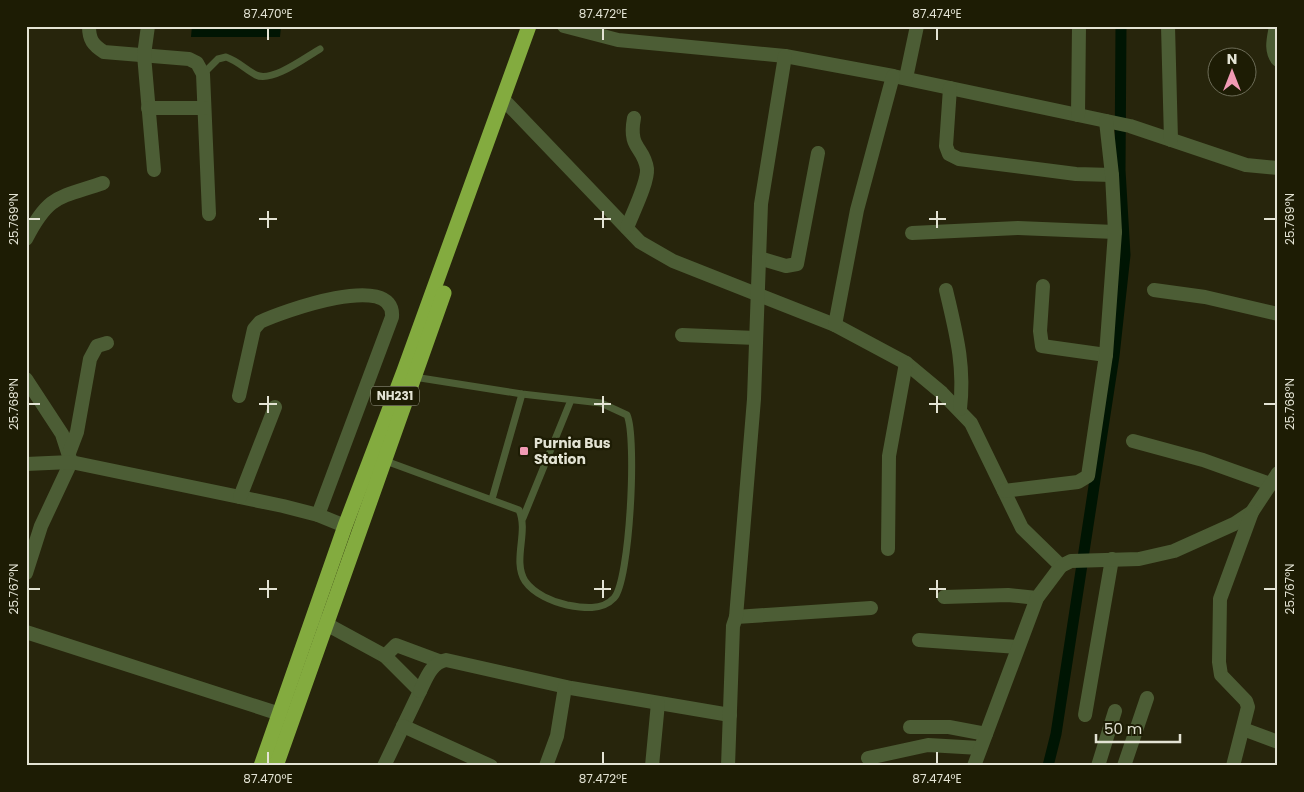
<svg xmlns="http://www.w3.org/2000/svg" width="1304" height="792" viewBox="0 0 1304 792" font-family="Poppins,sans-serif">
  <style>
    .water { fill: #001503 }
    .lines { fill: none; stroke-linecap: round; stroke-linejoin: round }
    .canal { stroke: #001503; stroke-width: 11 }
    .lane { stroke: #4c5d35; stroke-width: 7 }
    .street { stroke: #4c5d35; stroke-width: 14 }
    .highway { stroke: #83ab3f; stroke-width: 15 }
    .ticks { fill: none; stroke: #e3e3d4; stroke-width: 2 }
    .poi-dot { fill: #f19ab4; stroke: #1d1c04; stroke-width: 2 }
    .labels { text-anchor: middle; stroke-width: 4.5; stroke-linejoin: round; paint-order: stroke }
    .shield { fill: #1d1c04; stroke: #a8a796; stroke-width: 1 }
    .shield-label { font-size: 12px; font-weight: bold; fill: #e3e3d4 }
    .poi-label { font-size: 14px; font-weight: bold; fill: #e3e3d4; stroke: #1d1c04; text-anchor: start }
    .neatline { fill: none; stroke: #e3e3d4; stroke-width: 2 }
    .ticks-label { font-size: 12px; text-anchor: middle; fill: #e3e3d4 }
  </style>
  <rect width="100%" height="100%" fill="#27250c"/>
  <path class="water" d="M192,26H281L280,37H191Z"/>
  <g class="lines">
    <path class="canal" d="M1048,766L1056,734L1114,356L1125,255L1120,170L1121,26"/>
    <g class="lane">
      <path d="M203,74L218,59L226,57C238,61 246,70 256,75C272,83 306,57 320,49"/>
      <path d="M383,460L519,510C529,532 512,560 525,581C534,594 553,602 567,605C583,608 602,611 614,598C630,581 637,437 627,415L601,403L522,394L414,377"/>
      <path d="M492,499L522,394"/>
      <path d="M523,518L571,400"/>
    </g>
    <g class="street">
      <path d="M89,26C89,40 93,45 104,52L189,59L197,63L203,74L209,214"/>
      <path d="M148,26L144,55L154,170"/>
      <path d="M564,26L618,40L785,56L893,76L1130,126L1246,165L1278,168"/>
      <path d="M1168,26L1171,140"/>
      <path d="M1276,26C1274,38 1270,50 1278,60"/>
      <path d="M906,78L917,26"/>
      <path d="M950,88L946,146L949,154L959,159L1076,174L1112,175"/>
      <path d="M504,100L640,242L673,261L835,325L906,363L942,393L971,423L1022,528L1061,566"/>
      <path d="M148,108H204"/>
      <path d="M1078,115L1079,26"/>
      <path d="M627,228C632,214 648,183 647,169C644,146 628,150 634,118"/>
      <path d="M912,233L1018,228L1115,232"/>
      <path d="M26,239C49,194 59,198 103,183"/>
      <path d="M759,258L786,266L797,264L818,153"/>
      <path d="M1043,286L1040,331L1042,346L1106,355"/>
      <path d="M946,290C956,333 965,365 960,409"/>
      <path d="M1154,290L1205,297L1278,314"/>
      <path d="M835,325L857,210L893,76"/>
      <path d="M682,335L756,338"/>
      <path d="M26,379L62,434L71,462L41,526L26,573"/>
      <path d="M239,396L254,329L260,322C281,312 396,270 392,317L318,515"/>
      <path d="M1133,441L1203,460L1270,484"/>
      <path d="M69,453L77,432L90,359L97,346L107,343"/>
      <path d="M26,464L71,462L283,506L318,515L345,526"/>
      <path d="M1004,491L1078,482L1088,476L1106,355L1115,232L1112,175L1106,121"/>
      <path d="M240,497L275,407"/>
      <path d="M888,549L889,456L906,363"/>
      <path d="M944,597L1008,595L1037,598"/>
      <path d="M736,617L871,608"/>
      <path d="M317,619L385,656L420,691L384,766"/>
      <path d="M26,632L280,714"/>
      <path d="M919,640L1018,647"/>
      <path d="M385,656L396,645L439,661"/>
      <path d="M420,691C426,679 431,663 446,660L571,688L730,715"/>
      <path d="M1085,715L1112,559"/>
      <path d="M403,726L491,766"/>
      <path d="M910,727H949L986,734"/>
      <path d="M1243,729L1278,742"/>
      <path d="M868,758L928,745L980,748"/>
      <path d="M546,766L557,736L565,687"/>
      <path d="M652,766L658,703"/>
      <path d="M728,766L733,626L736,617L754,399L761,204L785,56"/>
      <path d="M974,766L1037,598L1061,566L1071,561L1139,559L1174,551L1234,524L1252,512L1278,473"/>
      <path d="M1098,766L1115,711"/>
      <path d="M1124,766L1147,698"/>
      <path d="M1233,766L1248,707L1246,701L1221,675L1219,662L1220,599L1252,512"/>
    </g>
    <g class="highway">
      <path d="M261,766L345,526L404,371L529,26"/>
      <path d="M276,766L444,293"/>
    </g>
  </g>
  <path class="ticks" d="M268,28V40M603,28V40M937,28V40M268,211V228M603,211V228M937,211V228M28,219H40M259,219H277M594,219H611M929,219H946M1264,219H1276M268,396V413M603,396V413M937,396V413M28,404H40M259,404H277M594,404H611M929,404H946M1264,404H1276M268,580V598M603,580V598M937,580V598M28,589H40M259,589H277M594,589H611M929,589H946M1264,589H1276M268,752V764M603,752V764M937,752V764"/>
  <rect class="poi-dot" x="519" y="446" width="10" height="10" rx="2.5"/>
  <g class="labels">
    <rect class="shield" x="371" y="386.5" width="48" height="19" rx="4"/>
    <g class="shield-label">
      <text x="395" y="400">NH231</text>
    </g>
    <g class="poi-label">
      <text x="534" y="448">Purnia Bus<tspan x="534" dy="16">Station</tspan></text>
    </g>
  </g>
  <rect width="1304" height="792" fill="none" stroke="#1d1c04" stroke-width="55"/>
  <g transform="translate(1232 72)"><circle r="24" fill="#1d1c04" stroke="#6c6c57"/>
  <path d="M0-4L9 19L0 12L-9 19Z" fill="#f19ab4"/>
  <text y="-8" font-size="14" font-weight="bold" text-anchor="middle" fill="#e3e3d4">N</text>
  </g>
  <path d="M1096 734v8h84v-8" fill="none" stroke="#e3e3d4" stroke-width="2.5"/>
  <text x="1104" y="734" font-size="15" fill="#e3e3d4" stroke="#1d1c04" stroke-width="4" paint-order="stroke">50 m</text>
  <rect x="28" y="28" width="1248" height="736" class="neatline"/>
  <g class="ticks-label">
    <text x="268" y="18">87.470°E</text>
    <text x="603" y="18">87.472°E</text>
    <text x="937" y="18">87.474°E</text>
    <text transform="translate(14 219) rotate(-90)" y="4">25.769°N</text>
    <text transform="translate(1290 219) rotate(-90)" y="4">25.769°N</text>
    <text transform="translate(14 404) rotate(-90)" y="4">25.768°N</text>
    <text transform="translate(1290 404) rotate(-90)" y="4">25.768°N</text>
    <text transform="translate(14 589) rotate(-90)" y="4">25.767°N</text>
    <text transform="translate(1290 589) rotate(-90)" y="4">25.767°N</text>
    <text x="268" y="783">87.470°E</text>
    <text x="603" y="783">87.472°E</text>
    <text x="937" y="783">87.474°E</text>
  </g>
</svg>
